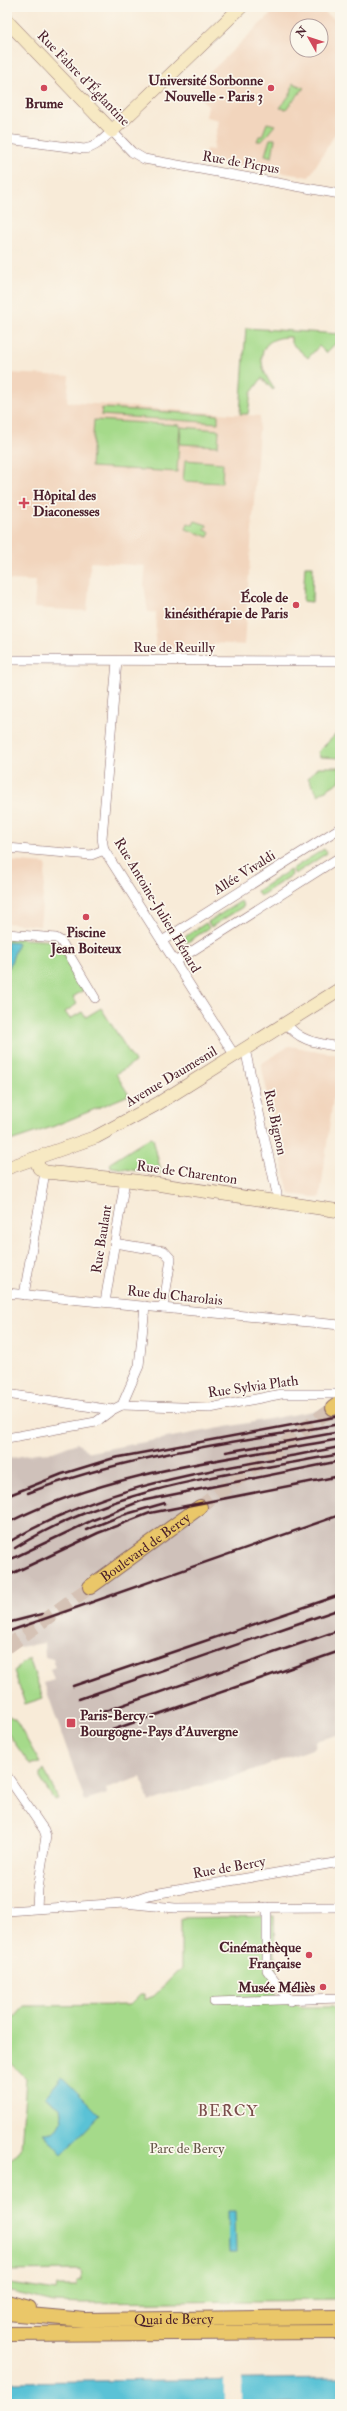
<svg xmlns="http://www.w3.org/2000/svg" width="347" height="2411" viewBox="0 0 347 2411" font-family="'IM FELL Double Pica',serif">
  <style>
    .built { fill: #f2d5bd; fill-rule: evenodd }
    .industrial { fill: #cfc1ba }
    .green { fill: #a5da8a; stroke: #787c5a }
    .water { fill: #5ac2d6; stroke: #527080 }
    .pier { fill: #f8ebd8 }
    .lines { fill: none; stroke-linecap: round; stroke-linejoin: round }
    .primary-tunnel { stroke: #d5c2b5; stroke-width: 14; stroke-dasharray: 14 7; stroke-linecap: butt }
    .street-casing { stroke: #876668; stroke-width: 10 }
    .secondary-casing { stroke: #876668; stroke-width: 14 }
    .primary-casing { stroke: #876668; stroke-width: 16 }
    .street { stroke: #fff; stroke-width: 9 }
    .secondary { stroke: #f7e9c3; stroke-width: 13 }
    .primary { stroke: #eac769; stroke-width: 14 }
    .rail { stroke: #4a1f2b; stroke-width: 2.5 }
    .poi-dot { fill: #d1495b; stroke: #fbf7ec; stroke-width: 1.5 }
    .labels { text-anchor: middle; stroke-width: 3.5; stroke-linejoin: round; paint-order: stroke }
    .street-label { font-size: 14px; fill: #4a1f2b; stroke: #fbf7ec }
    .poi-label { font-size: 14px; font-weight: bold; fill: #4a1f2b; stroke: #fbf7ec; text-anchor: end }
    .park-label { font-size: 14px; fill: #655748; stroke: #fbf7ec }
    .quarter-label { font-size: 16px; letter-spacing: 1px; fill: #7a4e4b; stroke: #fbf7ec }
  </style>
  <rect width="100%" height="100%" fill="#fbf7ec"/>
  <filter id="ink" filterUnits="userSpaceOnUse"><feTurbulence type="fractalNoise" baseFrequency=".025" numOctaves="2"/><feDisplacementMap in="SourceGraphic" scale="8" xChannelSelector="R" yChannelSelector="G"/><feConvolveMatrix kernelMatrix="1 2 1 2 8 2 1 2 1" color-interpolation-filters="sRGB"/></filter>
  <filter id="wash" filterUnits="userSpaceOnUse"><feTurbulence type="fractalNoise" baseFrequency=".012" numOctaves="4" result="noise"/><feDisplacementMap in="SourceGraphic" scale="16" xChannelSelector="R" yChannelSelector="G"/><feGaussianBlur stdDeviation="0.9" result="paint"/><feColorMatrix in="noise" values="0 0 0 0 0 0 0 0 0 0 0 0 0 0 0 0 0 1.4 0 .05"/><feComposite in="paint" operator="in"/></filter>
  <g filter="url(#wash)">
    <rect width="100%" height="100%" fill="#f8ebd8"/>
    <g class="built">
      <path d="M278,7H317L340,23V126L309,177L204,160L206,149L213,150L219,120L206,117L208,106L196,93L207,84L203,79ZM297,26H321V50H297Z"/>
      <path d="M7,373L69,376L67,402L260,416L244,645L214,643V647L174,644V648H155L156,613L148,612L144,585L146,566L91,562L87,611L34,608L36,581L7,580Z"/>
      <path d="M7,861L46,864L40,926L7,923Z"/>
      <path d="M289,1046L340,1055V1099L333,1098L320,1198L289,1194L261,1064Z"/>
    </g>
    <path class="industrial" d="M340,1406V1734L316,1741L315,1748L224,1780L185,1790L149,1802L141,1777L106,1789L107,1794L85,1801L44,1683L54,1680L50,1669L55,1667L53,1659L45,1657L44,1643L7,1649V1459L36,1453L53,1452L77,1443L90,1452Z"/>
    <g class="green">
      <path d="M293,83L304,88L286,109L280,108L291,93Z"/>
      <path d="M267,123L275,125L262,141H257L259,136H262Z"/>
      <path d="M270,139H275L272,157L265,155Z"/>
      <path d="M246,328L340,334V339L326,353L319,346L308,358L291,343V337C255,336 256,366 274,388L273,390L262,378L251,393L248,414H240Z"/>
      <path d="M102,408L218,415V423L101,415Z"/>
      <path d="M94,420L180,425L177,472L91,467Z"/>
      <path d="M181,427L219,430L218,446L180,444Z"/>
      <path d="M185,460L223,463L222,483L183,481Z"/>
      <path d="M195,521L207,525L205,530L210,532L208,537L186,529L188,523L193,525Z"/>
      <path d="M305,566H313L312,602L303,601Z"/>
      <path d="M340,730V758L320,757L318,752Z"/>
      <path d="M318,767H340V781L318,795L308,778Z"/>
      <path d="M324,849L327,853L295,874L292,869Z"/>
      <path d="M290,870L292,875L260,896L257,891Z"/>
      <path d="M241,901L244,906L211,927L208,922Z"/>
      <path d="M206,923L209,928L186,943L183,938Z"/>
      <path d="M7,938L56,941L85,989L73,997L77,1004L65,1012L70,1019L82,1012L86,1017L101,1008L135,1062L116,1074L129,1095L52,1127L7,1142Z"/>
      <path d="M151,1137L153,1138L161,1172L159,1174L111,1167L110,1163Z"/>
      <path d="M29,1658L43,1698L25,1704L14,1671Z"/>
      <path d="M7,1715L15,1719L40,1763L31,1764L28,1762L7,1732Z"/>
      <path d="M44,1769L58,1799L54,1800L40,1778V1774Z"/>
      <path d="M274,1916L276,1996L302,2007H340V2300L83,2303L54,2302L7,2291V2285L11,2284L56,2291L57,2286H77V2281L82,2280L81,2270L7,2271V2164L21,2149L26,2078L7,2059V2010L15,2017L25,2006L130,2005L140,1995H144V2000L154,1996L181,1968V1918Z"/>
    </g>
    <g class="water">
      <path d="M7,942L18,943L9,968L7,964Z"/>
      <path d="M62,2077L100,2115L62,2154L44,2134C53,2135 59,2128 62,2120L60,2108L45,2097Z"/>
      <path d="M228,2211H235L236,2253H229Z"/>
      <path d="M340,2378V2404H7V2382Z"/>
    </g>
    <rect class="pier" x="225" y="2377" width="17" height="27"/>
  </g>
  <g filter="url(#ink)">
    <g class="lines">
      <g class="primary-tunnel">
        <path d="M200,1507L333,1408"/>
        <path d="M7,1647L90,1587"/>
      </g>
      <defs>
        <g id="street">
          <path d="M7,139L84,149C96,148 104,138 112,131L132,152L144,159L340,194"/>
          <path d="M7,660L340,661"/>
          <path d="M117,661L102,838L104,850L235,1056"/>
          <path d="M7,848L91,855L104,850"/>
          <path d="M7,934L56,938L61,941L95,998"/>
          <path d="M162,941L340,828"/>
          <path d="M175,962L340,857"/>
          <path d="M286,1023C299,1042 319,1043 340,1047"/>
          <path d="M245,1049L277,1194L276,1201"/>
          <path d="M114,1243L164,1251L171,1259L163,1308"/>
          <path d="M7,1293L340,1325"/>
          <path d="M24,1295L45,1172"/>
          <path d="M105,1302L125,1180"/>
          <path d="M7,1394L112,1410L122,1405L139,1366L145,1306"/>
          <path d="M122,1405L210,1408L281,1394H340"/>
          <path d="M7,1438L96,1422L112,1410"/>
          <path d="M7,1776L44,1830L46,1836L38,1889L37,1908"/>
          <path d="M128,1902L148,1895L340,1862"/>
          <path d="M267,1907V1970L290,2001"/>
          <path d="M7,1911L124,1903L175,1908L340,1907"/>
          <path d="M214,2002L340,1998"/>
        </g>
        <g id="secondary">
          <path d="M7,21L112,131L241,7"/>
          <path d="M36,1159L39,1168L45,1172L128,1180L340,1211"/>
          <path d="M7,1168L96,1137L159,1103L340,989"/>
        </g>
        <g id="primary">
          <path d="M333,1408L340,1403"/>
          <path id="s1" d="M90,1587L200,1507"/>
          <path d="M7,2302L29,2308"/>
          <path id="s2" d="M7,2313L85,2320L340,2317"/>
          <path d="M7,2334L340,2332"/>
        </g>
      </defs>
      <use href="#street" class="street-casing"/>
      <use href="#secondary" class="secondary-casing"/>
      <use href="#primary" class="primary-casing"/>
      <use href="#street" class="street"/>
      <use href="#secondary" class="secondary"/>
      <use href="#primary" class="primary"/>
      <g class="rail">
        <path d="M226,1452L340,1432"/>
        <path d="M28,1493C127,1455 235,1442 340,1424"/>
        <path d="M7,1496L62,1474L114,1458L340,1416"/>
        <path d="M7,1523C109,1471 229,1459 340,1439"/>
        <path d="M86,1530L123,1515L165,1503"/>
        <path d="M7,1543C114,1479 221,1470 340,1447"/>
        <path d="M15,1548C114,1486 228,1475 340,1454"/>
        <path d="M7,1561L93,1520L141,1501L340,1461"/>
        <path d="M7,1576L98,1533L150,1513L340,1476"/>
        <path d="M7,1623L42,1614"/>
        <path d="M7,1632L340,1515"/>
        <path d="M73,1686L340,1595"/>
        <path d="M79,1699L340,1609"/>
        <path d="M85,1718L340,1630"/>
        <path d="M92,1737L340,1651"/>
      </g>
    </g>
  </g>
  <g class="poi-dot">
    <circle cx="44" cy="88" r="4"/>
    <circle cx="271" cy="88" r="4"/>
    <path d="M22 497h4v4h4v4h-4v4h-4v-4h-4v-4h4z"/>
    <circle cx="296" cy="605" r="4"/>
    <circle cx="86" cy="917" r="4"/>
    <rect x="66" y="1718" width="10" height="10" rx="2"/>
    <circle cx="309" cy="1955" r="4"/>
    <circle cx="323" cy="1987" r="4"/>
  </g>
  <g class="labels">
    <g class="street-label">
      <text transform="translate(84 78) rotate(46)" y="5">Rue Fabre d'Églantine</text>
      <text transform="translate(241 162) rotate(10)" y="5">Rue de Picpus</text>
      <text x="174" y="652">Rue de Reuilly</text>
      <text transform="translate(244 872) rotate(-32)" y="5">Allée Vivaldi</text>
      <text transform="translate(158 905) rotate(59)" y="5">Rue Antoine-Julien Hénard</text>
      <text transform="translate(171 1076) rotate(-31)" y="5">Avenue Daumesnil</text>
      <text transform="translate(276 1122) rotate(78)" y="5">Rue Bignon</text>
      <text transform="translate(187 1172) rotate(8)" y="5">Rue de Charenton</text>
      <text transform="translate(101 1239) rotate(-81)" y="5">Rue Baulant</text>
      <text transform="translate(175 1295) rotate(6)" y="5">Rue du Charolais</text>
      <text transform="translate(253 1386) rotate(-8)" y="5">Rue Sylvia Plath</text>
      <text dy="5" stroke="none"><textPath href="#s1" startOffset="68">Boulevard de Bercy</textPath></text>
      <text transform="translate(229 1867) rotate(-10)" y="5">Rue de Bercy</text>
      <text dy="5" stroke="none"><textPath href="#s2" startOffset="167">Quai de Bercy</textPath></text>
    </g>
    <g class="poi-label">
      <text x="263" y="85">Université Sorbonne<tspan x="263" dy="16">Nouvelle - Paris 3</tspan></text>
      <text x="44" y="108" text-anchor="middle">Brume</text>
      <text x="33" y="500" text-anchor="start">Hôpital des<tspan x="33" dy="16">Diaconesses</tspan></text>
      <text x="288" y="602">École de<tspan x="288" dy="16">kinésithérapie de Paris</tspan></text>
      <text x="86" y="937" text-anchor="middle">Piscine<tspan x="86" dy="16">Jean Boiteux</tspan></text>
      <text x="80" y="1720" text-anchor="start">Paris-Bercy -<tspan x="80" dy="16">Bourgogne-Pays d'Auvergne</tspan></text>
      <text x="301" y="1952">Cinémathèque<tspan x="301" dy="16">Française</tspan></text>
      <text x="315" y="1992">Musée Méliès</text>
    </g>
    <g class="park-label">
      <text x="187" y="2153">Parc de Bercy</text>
    </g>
    <g class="quarter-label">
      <text x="228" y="2116">BERCY</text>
    </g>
  </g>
  <rect width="347" height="2411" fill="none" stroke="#fbf7ec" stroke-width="24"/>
  <g transform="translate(309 38) rotate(309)"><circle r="19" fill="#fbf7ec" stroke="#b4a19f"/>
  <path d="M0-3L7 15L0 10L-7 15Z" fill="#d1495b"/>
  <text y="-6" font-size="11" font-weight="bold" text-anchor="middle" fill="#4a1f2b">N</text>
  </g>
</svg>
